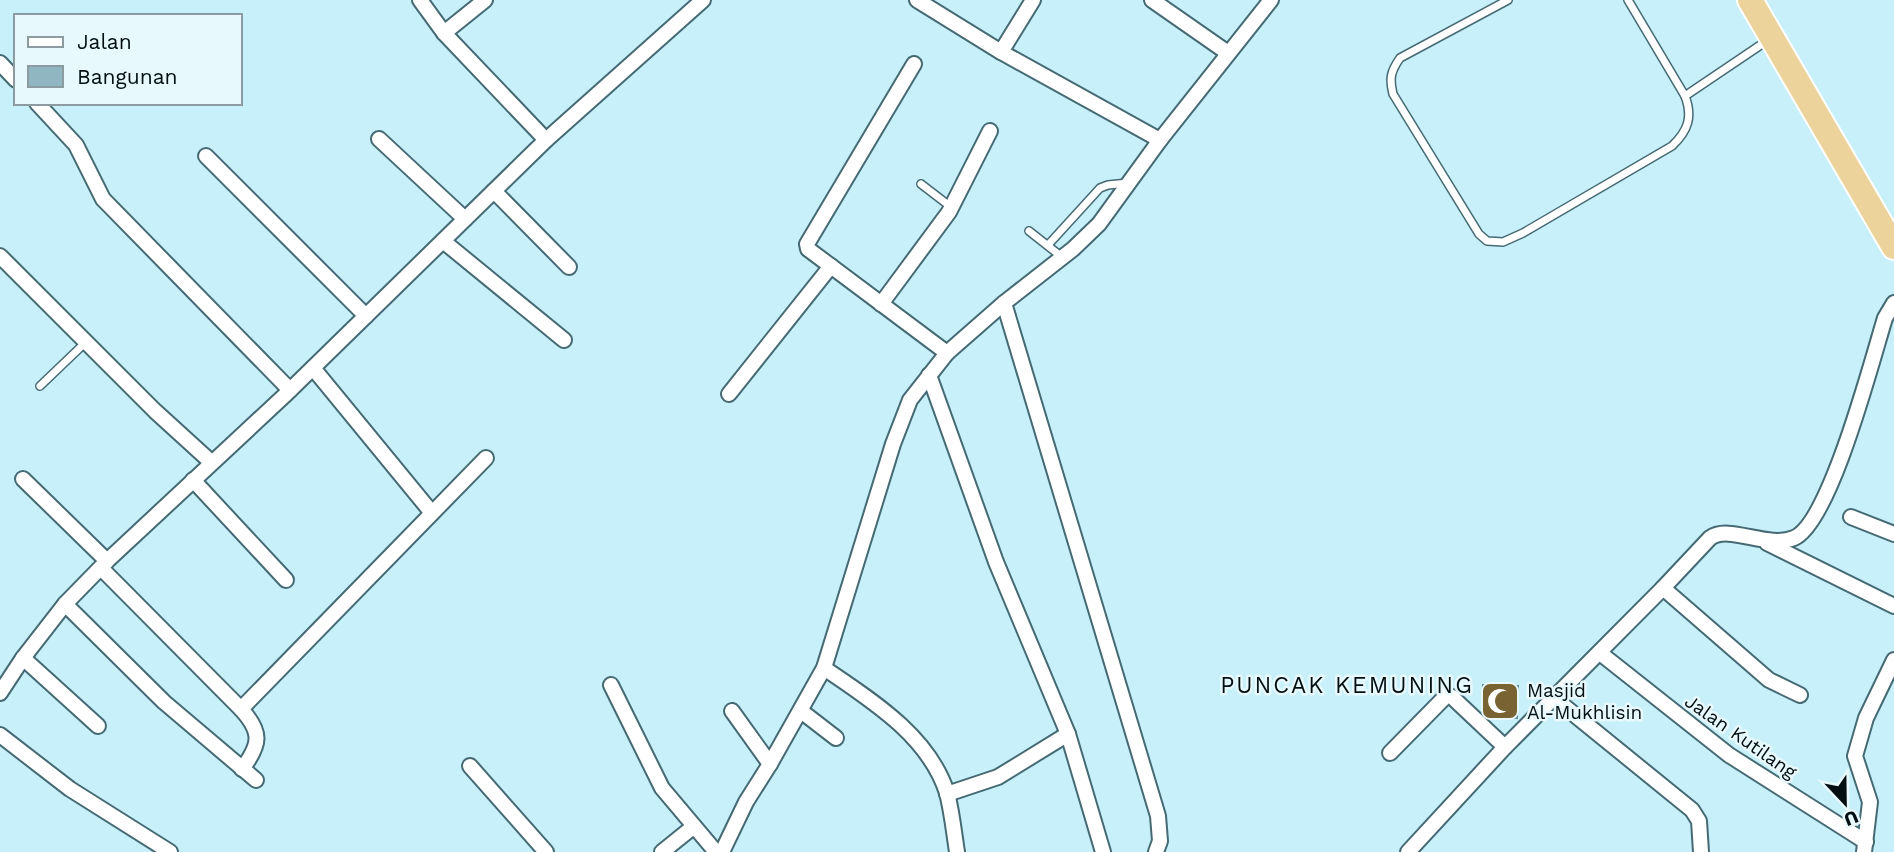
<svg xmlns="http://www.w3.org/2000/svg" width="1894" height="852" viewBox="0 0 1894 852" font-family="'Work Sans',sans-serif">
  <style>
    .building { fill: #90b7c1; stroke: #638993; stroke-width: 2 }
    .lines { fill: none; stroke-linecap: round; stroke-linejoin: round }
    .service-casing { stroke: #456a73; stroke-width: 10 }
    .minor-casing { stroke: #456a73; stroke-width: 18 }
    .trunk-casing { stroke: #fff; stroke-width: 28 }
    .service { stroke: #fff; stroke-width: 7 }
    .minor { stroke: #fff; stroke-width: 14 }
    .trunk { stroke: #ecd39c; stroke-width: 24 }
    .labels { text-anchor: middle; stroke-width: 5; stroke-linejoin: round; paint-order: stroke }
    .poi-label { font-size: 19px; fill: #020f12; stroke: #e8f9fd; text-anchor: start }
    .street-label { font-size: 19px; fill: #020f12; stroke: #e8f9fd }
    .quarter-label { font-size: 23px; letter-spacing: 2px; fill: #020f12; stroke: #e8f9fd }
  </style>
  <rect width="100%" height="100%" fill="#c7f0fb"/>
  <path class="building" d="M1483,685L1518,686L1517,718L1487,716L1482,712Z"/>
  <g class="lines">
    <defs>
      <g id="service">
        <path d="M1508,0L1400,58C1391,71 1389,78 1393,94L1479,234L1487,241L1503,242L1523,233L1672,146C1688,131 1693,117 1685,96"/>
        <path d="M1628,0L1685,96L1768,40"/>
        <path d="M921,184L951,207"/>
        <path d="M1029,231L1062,257"/>
        <path d="M1048,245L1100,188L1108,185L1128,183"/>
        <path d="M40,386L86,342"/>
      </g>
      <g id="minor">
        <path d="M420,0L444,33L546,140"/>
        <path d="M917,0L1001,52L1160,140"/>
        <path d="M1152,0L1228,53"/>
        <path d="M444,33L485,0"/>
        <path d="M1001,52L1033,0"/>
        <path d="M0,63L16,80"/>
        <path d="M914,64L807,244L808,249L947,353"/>
        <path d="M37,103L76,145L103,199L290,390"/>
        <path d="M379,139L465,219"/>
        <path d="M206,156L366,316"/>
        <path d="M494,191L569,267"/>
        <path d="M443,241L564,340"/>
        <path d="M0,256L155,411L211,462"/>
        <path d="M1004,303L1158,816L1160,841L1156,852"/>
        <path d="M881,304L949,212L990,131"/>
        <path d="M313,368L432,513"/>
        <path d="M929,375L996,562L1068,734L1103,852"/>
        <path d="M729,394L831,266"/>
        <path d="M23,479L107,561"/>
        <path d="M193,480L286,580"/>
        <path d="M1851,517L1894,534"/>
        <path d="M1767,543L1894,606"/>
        <path d="M101,568L241,709"/>
        <path d="M1663,588L1769,680L1800,695"/>
        <path d="M65,604L164,702L256,780"/>
        <path d="M1600,653L1729,755L1866,842"/>
        <path d="M23,658L98,726"/>
        <path d="M824,668C871,700 929,736 947,793C952,812 954,833 957,852"/>
        <path d="M611,685L662,788L716,852"/>
        <path d="M0,693L23,658L65,604L107,561L284,396L546,140L703,0"/>
        <path d="M1554,698L1692,810L1699,821L1701,852"/>
        <path d="M732,711L770,764"/>
        <path d="M801,711L836,738"/>
        <path d="M0,735L70,789L170,852"/>
        <path d="M1390,753L1447,695L1452,697L1505,747"/>
        <path d="M470,766L546,852"/>
        <path d="M242,769C261,744 262,732 241,709L486,458"/>
        <path d="M947,794L998,777L1068,734"/>
        <path d="M662,852L693,827"/>
        <path d="M722,852L746,802L770,764L824,668L893,444L910,400L947,353L1004,303L1073,249L1099,224L1160,140L1271,0"/>
        <path d="M1408,852L1505,747L1663,588L1710,538C1729,524 1768,549 1794,538C1830,523 1872,360 1885,318L1894,303"/>
        <path d="M1864,852L1870,802L1855,756L1866,718L1894,660"/>
      </g>
      <path id="trunk" d="M1750,0L1894,247"/>
    </defs>
    <use href="#service" class="service-casing"/>
    <use href="#minor" class="minor-casing"/>
    <use href="#trunk" class="trunk-casing"/>
    <use href="#service" class="service"/>
    <use href="#minor" class="minor"/>
    <use href="#trunk" class="trunk"/>
  </g>
  <defs>
    <symbol id="mosque-square" viewBox="-11 -11 22 22"><rect x="-9" y="-9" width="18" height="18" rx="4" fill="#796332" stroke="#e8f9fd"/><path d="M3.5-4.9A6 6 0 1 0 3.5 4.9A5 5 0 1 1 3.5-4.9Z" fill="#fff"/></symbol>
  </defs>
  <g fill-rule="evenodd">
    <use href="#mosque-square" x="1478" y="679" width="44" height="44"/>
  </g>
  <g class="labels">
    <g class="poi-label">
      <text x="1527" y="697">Masjid<tspan x="1527" dy="22">Al-Mukhlisin</tspan></text>
    </g>
    <g class="street-label">
      <text transform="translate(1741 736) rotate(35)" y="7">Jalan Kutilang</text>
    </g>
    <g class="quarter-label">
      <text x="1347" y="693">PUNCAK KEMUNING</text>
    </g>
  </g>
  <rect x="14" y="14" width="228" height="91" fill="#e8f9fd" stroke="#8c9b9f" stroke-width="2"/>
  <rect x="28" y="37" width="35" height="10" fill="#ffffff" stroke="#8c9b9f" stroke-width="2"/>
  <text x="77" y="49" font-size="21" fill="#020f12">Jalan</text>
  <rect x="28" y="66" width="35" height="21" fill="#90b7c1" stroke="#8c9b9f" stroke-width="2"/>
  <text x="77" y="84" font-size="21" fill="#020f12">Bangunan</text>
  <g transform="translate(1845 803) rotate(158)" stroke="#e8f9fd" stroke-width="5" paint-order="stroke">
  <path d="M0-5L12 26L0 18L-12 26Z" fill="#020f12"/>
  <text y="-10" font-size="19" font-weight="bold" text-anchor="middle" fill="#020f12">U</text>
  </g>
</svg>
